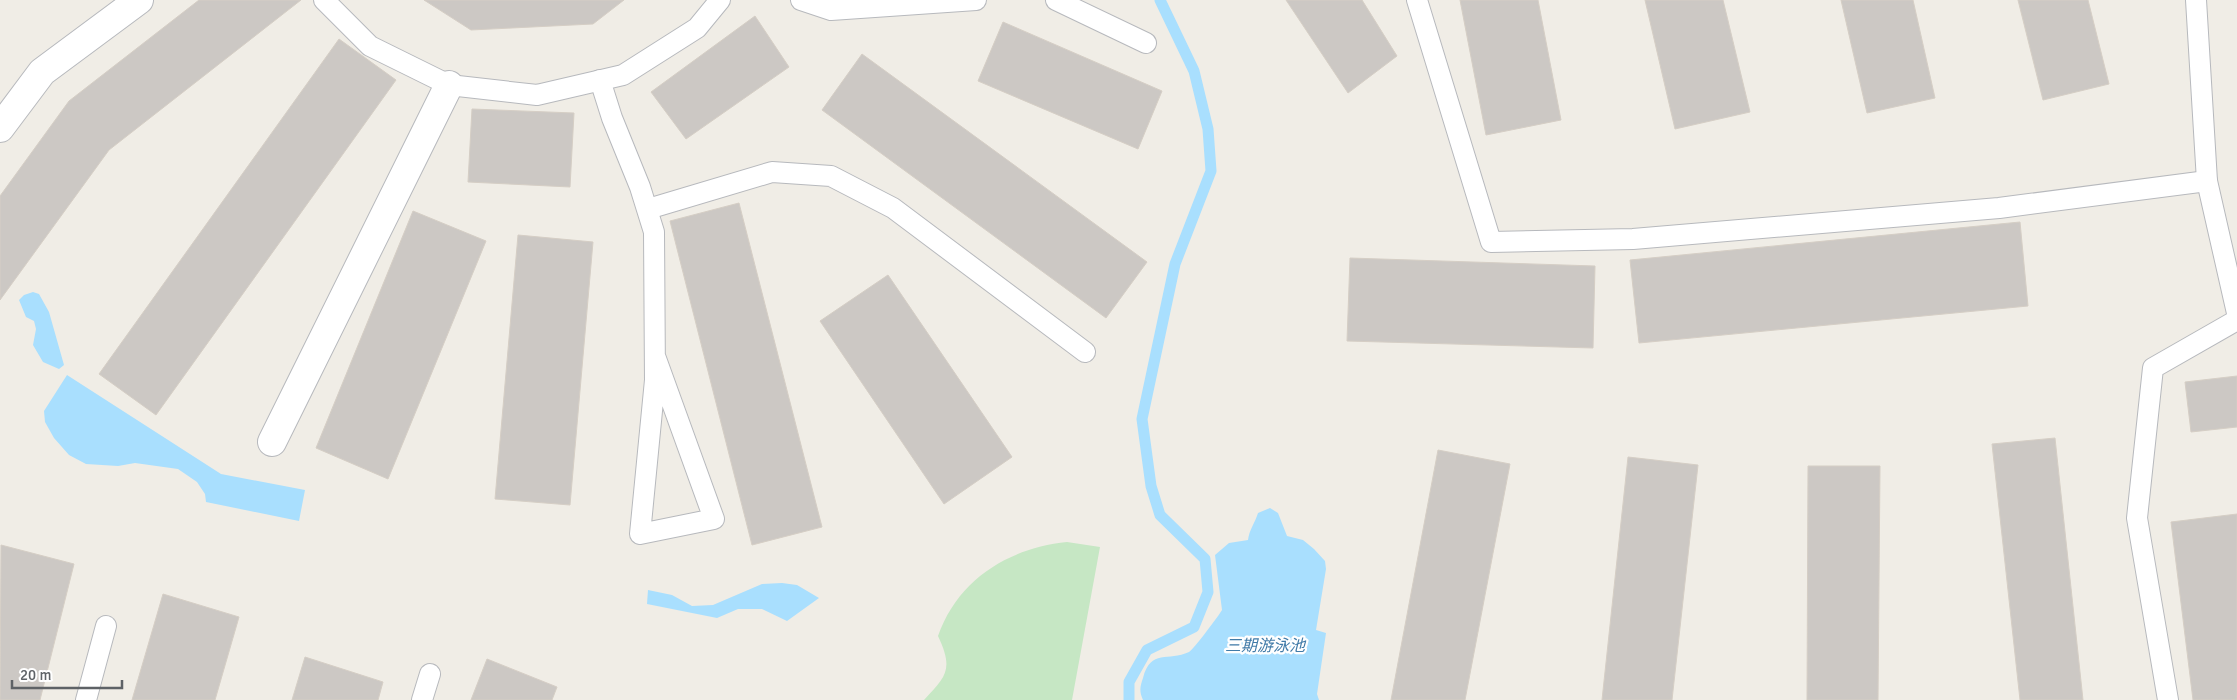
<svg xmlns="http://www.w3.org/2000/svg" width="2237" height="700" viewBox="0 0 2237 700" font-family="Signika,'Noto Sans SC',sans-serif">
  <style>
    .green { fill: #c6e7c4 }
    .water { fill: #a9dffe }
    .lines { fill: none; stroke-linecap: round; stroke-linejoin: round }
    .stream { stroke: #a9dffe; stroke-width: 11 }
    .building { fill: #ccc8c4; stroke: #d5cec5 }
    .lane-casing { stroke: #b7b9bd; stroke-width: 22 }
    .street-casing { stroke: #b7b9bd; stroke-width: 30 }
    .lane { stroke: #fff; stroke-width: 20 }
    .street { stroke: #fff; stroke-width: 28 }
    .labels { text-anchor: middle; stroke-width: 4.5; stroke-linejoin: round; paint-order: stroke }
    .water-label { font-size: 16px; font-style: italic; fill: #417ba8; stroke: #fff }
  </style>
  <rect width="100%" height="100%" fill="#f0ede6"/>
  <path class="green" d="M1067,542L1100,547L1072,700H924C946,676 954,670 938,636C958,579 1009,548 1067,542Z"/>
  <g class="water">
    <path d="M33,292L39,294L49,312L64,365L59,369L43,362L33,345L36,329L34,321L26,317L19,300L24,295Z"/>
    <path d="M67,375L221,474L305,490L299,521L206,502L205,494L197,482L178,469L135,463L118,466L86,464L69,455L54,438L45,422L44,411Z"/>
    <path d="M1270,508L1278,513L1287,536L1303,540L1314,549L1325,561L1326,569L1316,630L1326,633L1317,694L1319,700H1143C1139,691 1140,687 1143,678C1151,648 1168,662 1189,652C1193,650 1220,614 1222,610L1215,555L1229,543L1248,540C1249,530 1255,523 1258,513Z"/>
    <path d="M782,583L797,585L819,598L787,621L762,609H738L717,618L647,604L648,590L672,595L692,606L713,605L762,584Z"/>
  </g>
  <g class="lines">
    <path class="stream" d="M1129,700V682L1147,650L1194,627L1208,592L1205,559L1160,515L1151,486L1142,419L1175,264L1211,171L1208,129L1194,71L1160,0"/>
  </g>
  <g class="building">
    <path d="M199,0H301L109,150L0,300V196L69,101Z"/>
    <path d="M424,0H624L593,24L471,30Z"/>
    <path d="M1286,0H1362L1397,56L1348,93Z"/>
    <path d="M1460,0H1538L1561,120L1486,135Z"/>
    <path d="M1645,0H1723L1750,112L1675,129Z"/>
    <path d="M1841,0H1913L1935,98L1867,113Z"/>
    <path d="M2018,0H2088L2109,84L2043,100Z"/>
    <path d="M755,16L789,67L686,139L651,92Z"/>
    <path d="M1003,22L1162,91L1138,149L978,81Z"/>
    <path d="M339,39L396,80L156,415L99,374Z"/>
    <path d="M862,54L1147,262L1106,318L822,110Z"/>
    <path d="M472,109L574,113L570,187L468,182Z"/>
    <path d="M739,203L822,527L752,545L670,221Z"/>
    <path d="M413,211L486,241L388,479L316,448Z"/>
    <path d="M2020,222L2028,306L1639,343L1630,260Z"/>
    <path d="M518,235L593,242L570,505L495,499Z"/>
    <path d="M1350,258L1595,266L1593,348L1347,341Z"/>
    <path d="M888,275L1012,457L944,504L820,321Z"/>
    <path d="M2237,376V427L2191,432L2185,382Z"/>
    <path d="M2055,438L2083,700H2020L1992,444Z"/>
    <path d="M1438,450L1510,464L1465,700H1391Z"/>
    <path d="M1628,457L1698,465L1672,700H1602Z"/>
    <path d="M1808,466H1880L1878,700H1807Z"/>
    <path d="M2237,514V700H2193L2171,522Z"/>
    <path d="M1,545L74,564L40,700H0Z"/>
    <path d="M163,594L239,617L215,700H132Z"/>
    <path d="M305,657L383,682L378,700H292Z"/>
    <path d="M487,659L557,687L552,700H471Z"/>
  </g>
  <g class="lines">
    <defs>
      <g id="lane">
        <path d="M324,0L370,46L449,85L537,95L623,75L697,28L720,0"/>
        <path d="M801,0L831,10L976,0"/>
        <path d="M1056,0L1146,43"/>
        <path d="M1417,0L1491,242L1633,239L1999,208L2207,181"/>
        <path d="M2196,0L2207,181L2237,313"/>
        <path d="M600,80L612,118L640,187L654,232L655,380L640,534L714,519L655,356"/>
        <path d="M648,209L772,172L831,176L893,208L1085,352"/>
        <path d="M86,700L106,626"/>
        <path d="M422,700L430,674"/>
        <path d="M2168,700L2137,518L2153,368L2237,320"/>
      </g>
      <g id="street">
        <path d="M0,128L42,72L139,0"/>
        <path d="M272,442L449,85"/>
      </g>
    </defs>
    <use href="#lane" class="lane-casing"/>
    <use href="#street" class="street-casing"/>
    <use href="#lane" class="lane"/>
    <use href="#street" class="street"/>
  </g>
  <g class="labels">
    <g class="water-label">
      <text x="1265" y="651">三期游泳池</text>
    </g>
  </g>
  <path d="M12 680v8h110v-8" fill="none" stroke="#5e6266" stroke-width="2.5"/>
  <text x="20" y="680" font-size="15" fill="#5e6266" stroke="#ffffff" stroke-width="4" paint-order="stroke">20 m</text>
</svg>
